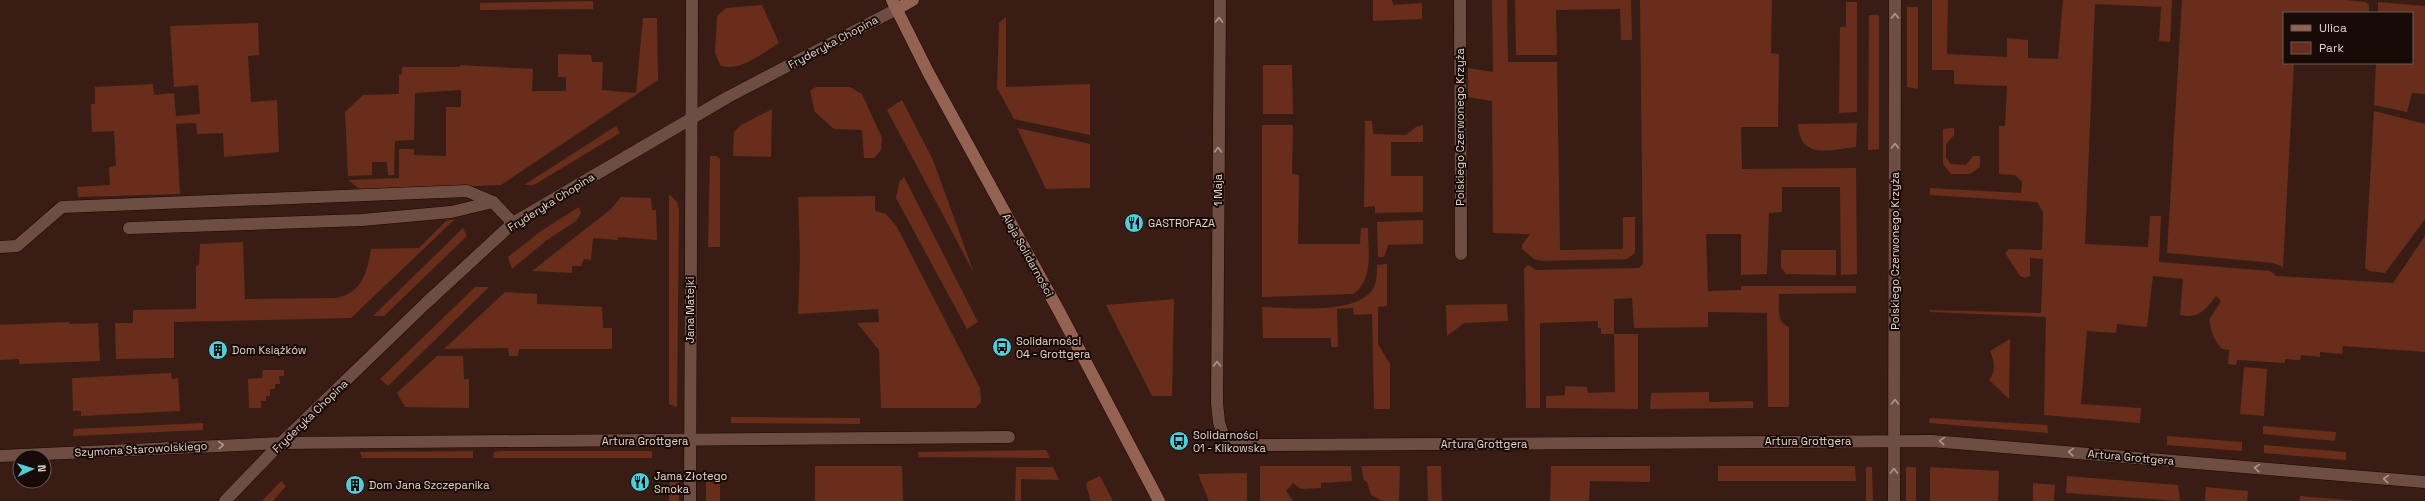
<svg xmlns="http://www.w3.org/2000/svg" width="2425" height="501" viewBox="0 0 2425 501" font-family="'Space Grotesk',sans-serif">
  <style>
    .green { fill: #682e1b }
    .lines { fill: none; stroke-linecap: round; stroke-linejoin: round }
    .lane-casing { stroke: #1f0601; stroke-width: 13 }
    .street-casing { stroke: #1f0601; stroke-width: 13 }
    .secondary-casing { stroke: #1f0601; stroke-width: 13 }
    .lane { stroke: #6e4e43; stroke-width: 12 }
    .street { stroke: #6e4e43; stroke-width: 12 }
    .secondary { stroke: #936252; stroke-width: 12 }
    .oneway { stroke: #b0978e }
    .labels { text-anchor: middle; stroke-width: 4; stroke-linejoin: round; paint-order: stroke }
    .street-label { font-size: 11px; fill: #e6d3cc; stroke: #180b07 }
    .poi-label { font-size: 11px; fill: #e6d3cc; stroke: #180b07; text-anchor: start }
  </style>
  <rect width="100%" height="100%" fill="#391d14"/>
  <g class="green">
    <path d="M1373,0H1392L1393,5L1422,3V19L1373,21Z"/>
    <path d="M1492,0H1507L1508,62H1557L1560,250L1623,249V217H1635V253L1627,259L1542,261L1534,259L1522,249V245L1530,234L1493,233L1492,101L1468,97V68L1493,72Z"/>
    <path d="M1515,0H1631L1632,40H1621L1620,9L1556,10L1557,55H1516Z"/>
    <path d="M1640,0H1772L1771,53L1779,54L1778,127H1741L1742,169L1856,168L1857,274L1841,275L1840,187H1782V212L1769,213L1767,274L1741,275V234H1706L1708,291L1741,290V286H1856V293L1779,294C1779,305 1776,323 1789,327V407H1768L1767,313L1708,312V327L1634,328L1632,298L1614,299V334H1638V409L1546,408V396L1565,395V386L1587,387L1588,393L1615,392L1614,334H1601V328H1598V321L1540,323V408H1526L1524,269L1528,265L1536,270L1639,268L1643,264Z"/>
    <path d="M1932,0H1948L1947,54L2007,57V38L2028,40V58L2058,59L2063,0H2172L2170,42L2159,41L2161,7L2095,4L2085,244L2148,247L2150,216H2161L2159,262L2270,271L2277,276L2393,283L2425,236V352L2343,346L2342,354L2320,352V357L2301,355L2300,360L2285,359V363L2237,360L2236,365L2228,364L2229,350L2222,349C2214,340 2211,332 2209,320L2221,301L2216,296C2205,310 2199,319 2180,315L2183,279L2153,276L2147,327L2117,324L2116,333L2087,331L2081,404L2141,408L2140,423L2044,415L2046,317L1930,312V310L2041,313L2043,259L2030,258V276L2025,278L2020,276L2005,253L2009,249L2042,250L2043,212L2037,202L1930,195V188L2021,193L2022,182L2015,175L1999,174V126H2005L2007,86L1954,84V70H1932Z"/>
    <path d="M2182,0H2345L2366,2L2369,5V13H2284V63H2294L2283,267L2273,263L2167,253Z"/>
    <path d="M593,1V9L480,10V3Z"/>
    <path d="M1846,2H1857V112L1839,113L1840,27H1846Z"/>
    <path d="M2378,2L2425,6V94L2412,93L2407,112L2374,105L2376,63H2412V13H2378Z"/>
    <path d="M762,5L779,43C764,52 737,74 720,65L715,53L717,16L726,8Z"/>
    <path d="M1907,7H1918V89L1907,87Z"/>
    <path d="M1869,15H1879V149L1868,150Z"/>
    <path d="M1006,17V87L1090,84V135L1014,119L997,88L999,23Z"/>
    <path d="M643,18H657L658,80L501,185L361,190L348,180L399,178V149H414V155L446,156V107H461V90L415,93L414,140L395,141L394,175H388L387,162H372V175L348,176L345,112L363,95L399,94V75L402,74V67H460V65L533,69L532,91H566V77H558V54L591,55L592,62H603L602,90L636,93Z"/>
    <path d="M258,23L259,55L248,56L251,102L277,100L279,152L224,157L223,133L197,134L196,123L176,124L180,194L78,197L77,187L110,185L109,167L116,166L114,131L92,132L91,104H95V87L153,84L154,95L174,93L176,116L200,114L198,85L174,87L170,26Z"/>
    <path d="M1263,65H1292L1293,114H1263Z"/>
    <path d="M816,87H850L862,94L882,138L881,150L874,158H864L862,130L834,129L815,112L810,91Z"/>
    <path d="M902,100L933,160L974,273L887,110Z"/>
    <path d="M772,109L771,157L733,156L734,132L741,125Z"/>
    <path d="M2374,111L2425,124V219L2385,273L2370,271L2365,268Z"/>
    <path d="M1365,121H1372L1373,134L1406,135L1416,127L1423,125V142H1391V176H1423V212L1375,213V206L1364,207Z"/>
    <path d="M1857,123L1856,147C1829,150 1800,160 1798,124Z"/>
    <path d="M1262,125H1293L1292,174L1299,175L1298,244H1360L1361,228H1368C1368,251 1374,280 1353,294L1262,297Z"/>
    <path d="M616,126L620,133L534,185H524Z"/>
    <path d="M1017,128L1090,144V188L1046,189Z"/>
    <path d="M1954,128V135L1946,144V158L1951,164L1966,165L1973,156H1980V167L1970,174H1951L1943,164V129Z"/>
    <path d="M710,156H716L720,159V247H708Z"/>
    <path d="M904,177L978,322L967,329L896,198L899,182Z"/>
    <path d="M669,194L677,202L679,210L677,407L669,404Z"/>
    <path d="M875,196V211L886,214L897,227L980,388L981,402L976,408H881L879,350L857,323L879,322L878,309L798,314L800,256L798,197Z"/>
    <path d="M621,197L651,198L652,210H656L657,240L618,237V240L593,238L591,260L584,259L581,266H572V273L532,271L611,209Z"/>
    <path d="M579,207L581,213L576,221L547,240L512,269L508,257L541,231Z"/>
    <path d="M455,219L351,318L174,322V358L116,359L115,323H133V310L196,309V266L199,265L200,244L243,242L245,299L336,298C362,293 367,273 371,249L419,248L446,221Z"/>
    <path d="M1423,220V244L1388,245L1384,257H1378L1377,222Z"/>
    <path d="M463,228L467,236L384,316H373Z"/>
    <path d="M1781,250H1836V275L1786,274L1781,267Z"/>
    <path d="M1387,264V306L1378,307V344L1390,364V409H1376L1374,408L1372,314L1354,315L1353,308L1337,309L1338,347H1331V338H1263L1262,307C1290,307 1355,316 1373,289C1377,282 1377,273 1377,265Z"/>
    <path d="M475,287H489L388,386L380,379Z"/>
    <path d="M505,292L537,294V304L602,307L603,328H612V349H519L518,356H509L508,348L444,349Z"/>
    <path d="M1174,299L1172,396H1152L1106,305Z"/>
    <path d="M1507,304L1508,321L1464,323L1447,336L1446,305Z"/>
    <path d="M69,322V324L98,323L100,361L19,364V359L0,360V325Z"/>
    <path d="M2010,339L2009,399L1989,380C1997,371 1994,361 1990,351Z"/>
    <path d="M437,356H463L464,379H469V408L405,407L397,393Z"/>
    <path d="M2244,367L2267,369L2264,416L2240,414Z"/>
    <path d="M263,370H284V376H279L280,384H275V389H270V396H266V401H261V408H249L248,379L262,378Z"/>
    <path d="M171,373L172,379L178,378L180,411L81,416V411H73L72,378Z"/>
    <path d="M1709,392V402L1753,401V408L1650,409L1651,393Z"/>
    <path d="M731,417L860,418V424L731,423Z"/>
    <path d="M1930,418L2047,425L2048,433L1929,423Z"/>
    <path d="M203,423V430L73,436L74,429Z"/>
    <path d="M2263,426L2336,432L2335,441L2263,434Z"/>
    <path d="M2167,436L2242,442V451L2167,445Z"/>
    <path d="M2264,445L2346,452V460L2264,453Z"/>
    <path d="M1046,450L1050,458L919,457L918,452Z"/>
    <path d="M473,451V458H362L360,452Z"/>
    <path d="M500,451H652V458H493L494,452Z"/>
    <path d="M815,466H902L903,501H815Z"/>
    <path d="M1260,466H1351L1352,481L1321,483V488L1301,489L1293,483L1286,491L1293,501H1260Z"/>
    <path d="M1361,466H1400L1399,501H1383L1371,495L1367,482L1364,480Z"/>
    <path d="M1427,466H1441L1442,501H1428Z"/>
    <path d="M1551,466H1650V482L1590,481L1589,501H1550Z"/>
    <path d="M1718,466H1855L1856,481H1718Z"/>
    <path d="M1016,467H1053L1059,480L1021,479V501H1015Z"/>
    <path d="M1866,467H1872L1873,501H1866Z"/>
    <rect x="1906" y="467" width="10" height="34"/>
    <path d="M1930,467L1999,471L1998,501H1930Z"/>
    <path d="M1247,473V501H1209L1198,474Z"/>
    <path d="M670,475L679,476V501H669Z"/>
    <path d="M1100,476L1113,501H1091L1086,485L1087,482Z"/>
    <path d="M2067,476L2178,485L2180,501L2066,493Z"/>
    <path d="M720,478V501H706V479Z"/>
    <path d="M281,481L286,486L273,501H262Z"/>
    <path d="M2033,483L2055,485L2054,501H2033Z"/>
    <path d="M2206,487L2248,491L2247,501H2205Z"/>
    <path d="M2300,496L2359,501H2299Z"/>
  </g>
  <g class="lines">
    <defs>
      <g id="lane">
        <path d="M1460,0L1461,254"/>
        <path d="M129,228L362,220L451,212L493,202"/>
        <path d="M0,247L17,246L62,207L467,191L493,202L513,223"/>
      </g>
      <g id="street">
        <path d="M1220,0L1217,403L1219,422L1223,435L1236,442L1255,445L1932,441L2425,482"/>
        <path d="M0,456L281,443L1009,437"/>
        <path d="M225,501L281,443L425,304L513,223L728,97L897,9"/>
        <path d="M690,501L692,0"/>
        <path d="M1894,501L1895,0"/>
      </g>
      <g id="secondary">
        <path d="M892,0L928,72L1060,313L1159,501"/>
        <path d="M897,9L913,0"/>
      </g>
    </defs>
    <use href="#lane" class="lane-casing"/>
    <use href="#street" class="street-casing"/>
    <use href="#secondary" class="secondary-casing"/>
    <use href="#lane" class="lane"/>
    <use href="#street" class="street"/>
    <use href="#secondary" class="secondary"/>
  </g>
  <defs><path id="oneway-chevron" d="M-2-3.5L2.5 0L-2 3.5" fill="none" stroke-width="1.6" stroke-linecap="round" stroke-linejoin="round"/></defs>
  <g class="oneway">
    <use href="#oneway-chevron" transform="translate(1895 16) rotate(-90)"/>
    <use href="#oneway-chevron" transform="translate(1219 20) rotate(-89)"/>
    <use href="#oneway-chevron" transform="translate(1895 146) rotate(-90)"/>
    <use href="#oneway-chevron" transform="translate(1218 150) rotate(-90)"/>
    <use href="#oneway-chevron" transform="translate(1217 364) rotate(-90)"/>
    <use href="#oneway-chevron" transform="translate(1895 402) rotate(-90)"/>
    <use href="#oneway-chevron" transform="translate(1942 441) rotate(-175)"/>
    <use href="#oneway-chevron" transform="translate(221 445) rotate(-3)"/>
    <use href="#oneway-chevron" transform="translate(2071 452) rotate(-175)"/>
    <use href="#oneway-chevron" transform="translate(2257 468) rotate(-175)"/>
    <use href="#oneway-chevron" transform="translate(1894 471) rotate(-89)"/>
    <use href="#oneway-chevron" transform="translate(2386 479) rotate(-175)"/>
  </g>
  <defs>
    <symbol id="restaurant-disc" viewBox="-11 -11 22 22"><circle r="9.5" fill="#52ccd6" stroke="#180b07"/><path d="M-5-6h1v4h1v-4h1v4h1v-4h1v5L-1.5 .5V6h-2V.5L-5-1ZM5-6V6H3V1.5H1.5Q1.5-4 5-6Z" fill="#111"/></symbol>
    <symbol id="bus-disc" viewBox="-11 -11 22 22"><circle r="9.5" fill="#52ccd6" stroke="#180b07"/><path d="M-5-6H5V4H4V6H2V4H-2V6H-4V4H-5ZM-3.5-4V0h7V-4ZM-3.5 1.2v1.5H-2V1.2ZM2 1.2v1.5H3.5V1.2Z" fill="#111"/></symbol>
    <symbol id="building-disc" viewBox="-11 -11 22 22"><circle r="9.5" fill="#52ccd6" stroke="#180b07"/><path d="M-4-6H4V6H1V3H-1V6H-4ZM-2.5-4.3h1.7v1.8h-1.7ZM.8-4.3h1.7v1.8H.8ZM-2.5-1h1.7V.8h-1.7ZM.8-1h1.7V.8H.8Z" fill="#111"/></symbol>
  </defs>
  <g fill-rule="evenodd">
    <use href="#restaurant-disc" x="1123" y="212" width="22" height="22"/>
    <use href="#bus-disc" x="991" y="336" width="22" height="22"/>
    <use href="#building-disc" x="207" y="339" width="22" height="22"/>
    <use href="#bus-disc" x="1168" y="430" width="22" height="22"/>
    <use href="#restaurant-disc" x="629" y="471" width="22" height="22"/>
    <use href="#building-disc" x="344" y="474" width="22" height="22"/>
  </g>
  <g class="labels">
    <g class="street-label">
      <text transform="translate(833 42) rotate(-28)" y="4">Fryderyka Chopina</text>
      <text transform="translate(1460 127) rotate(-90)" y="4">Polskiego Czerwonego Krzyża</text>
      <text transform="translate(1218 190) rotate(-90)" y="4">1 Maja</text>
      <text transform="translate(551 202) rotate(-32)" y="4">Fryderyka Chopina</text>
      <text transform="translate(1895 251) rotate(-90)" y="4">Polskiego Czerwonego Krzyża</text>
      <text transform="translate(1028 255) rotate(61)" y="4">Aleja Solidarności</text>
      <text transform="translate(690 310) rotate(-90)" y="4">Jana Matejki</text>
      <text transform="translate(310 416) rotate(-44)" y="4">Fryderyka Chopina</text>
      <text x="645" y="445">Artura Grottgera</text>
      <text x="1808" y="445">Artura Grottgera</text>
      <text x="1484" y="448">Artura Grottgera</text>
      <text transform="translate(141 449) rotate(-3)" y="4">Szymona Starowolskiego</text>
      <text transform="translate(2131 457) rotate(5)" y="4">Artura Grottgera</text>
    </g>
    <g class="poi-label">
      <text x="1148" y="227">GASTROFAZA</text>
      <text x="1016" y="345">Solidarności<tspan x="1016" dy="13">04 - Grottgera</tspan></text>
      <text x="232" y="354">Dom Książków</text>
      <text x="1193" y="439">Solidarności<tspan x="1193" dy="13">01 - Klikowska</tspan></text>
      <text x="654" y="480">Jama Złotego<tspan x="654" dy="13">Smoka</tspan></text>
      <text x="369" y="489">Dom Jana Szczepanika</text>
    </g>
  </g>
  <rect x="2283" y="12" width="130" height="52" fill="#180b07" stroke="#6a5b56"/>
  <rect x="2291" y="25" width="20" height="6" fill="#936252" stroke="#6a5b56"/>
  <text x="2319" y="32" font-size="12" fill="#e6d3cc">Ulica</text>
  <rect x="2291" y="42" width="20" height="12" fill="#682e1b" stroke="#6a5b56"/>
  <text x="2319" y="52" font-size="12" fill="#e6d3cc">Park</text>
  <g transform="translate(32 469) rotate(86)"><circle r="19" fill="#180b07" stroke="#6a5b56"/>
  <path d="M0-3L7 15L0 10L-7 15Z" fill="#52ccd6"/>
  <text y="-6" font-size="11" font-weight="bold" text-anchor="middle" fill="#e6d3cc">N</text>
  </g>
</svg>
